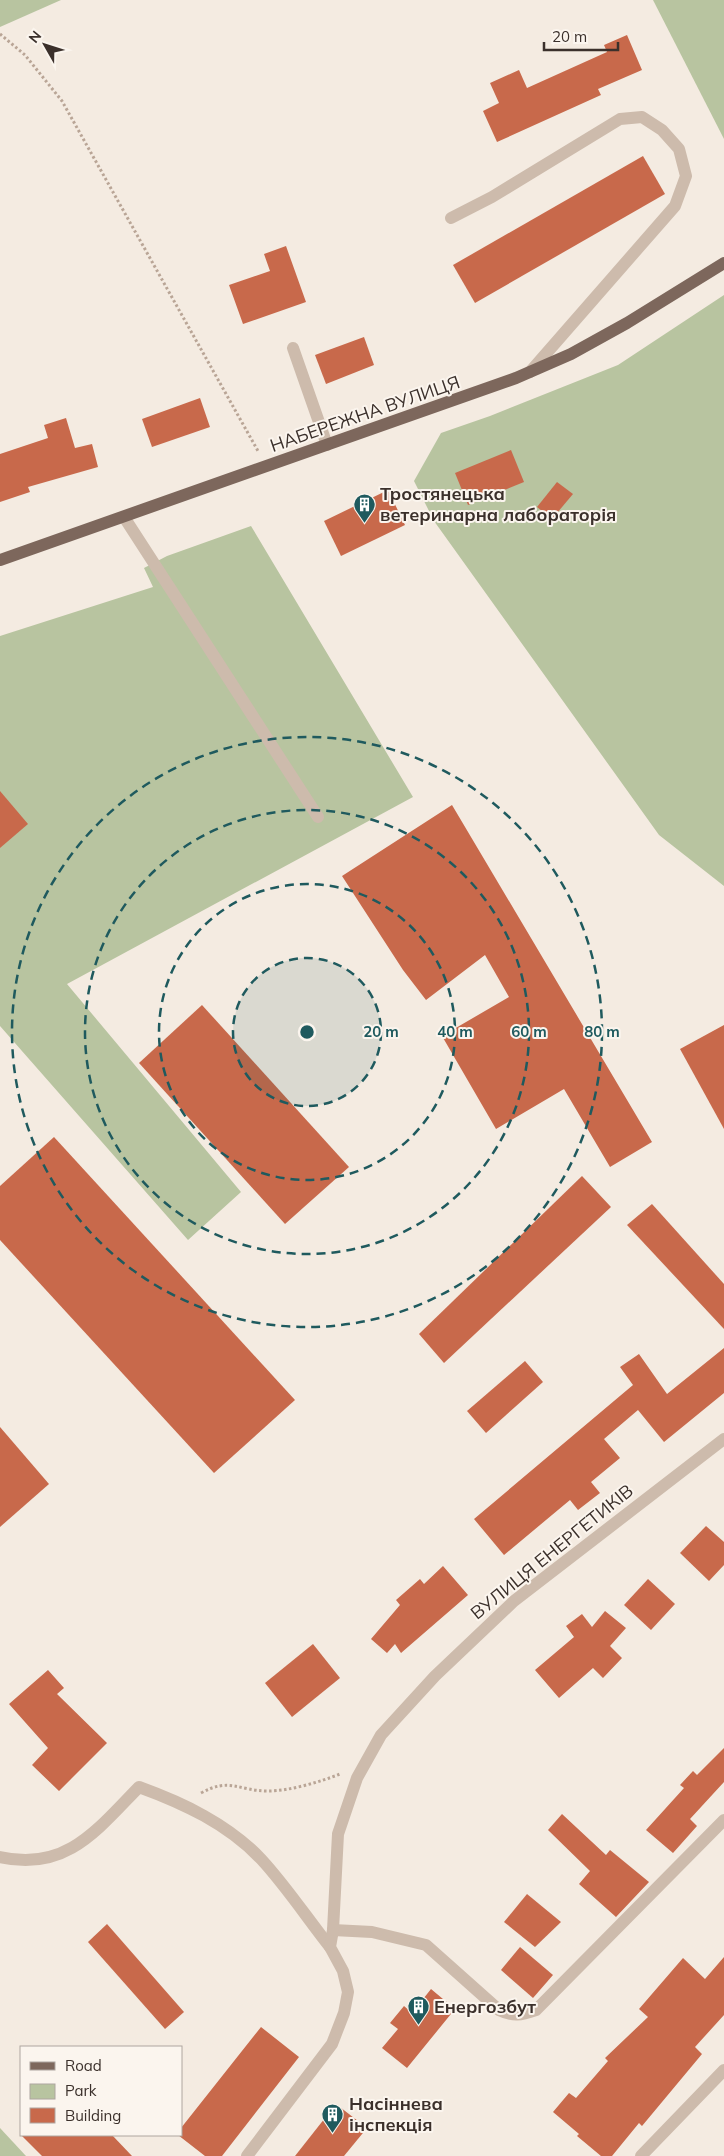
<svg xmlns="http://www.w3.org/2000/svg" width="724" height="2156" viewBox="0 0 724 2156" font-family="Mulish,sans-serif">
  <style>
    .green { fill: #b8c4a0 }
    .building { fill: #c8694b }
    .lines { fill: none; stroke-linecap: round; stroke-linejoin: round }
    .path { stroke: #b9a596; stroke-width: 3; stroke-dasharray: 2.5 2.5; stroke-linecap: butt }
    .minor { stroke: #cdbbac; stroke-width: 12 }
    .major { stroke: #7d675c; stroke-width: 12 }
    .ring { fill: none; stroke: #1f5a5e; stroke-width: 2.5; stroke-dasharray: 9 6 }
    .labels { text-anchor: middle; stroke-width: 4; stroke-linejoin: round; paint-order: stroke }
    .street-label { font-size: 18px; fill: #3b302b; stroke: #fbf5ee }
    .poi-label { font-size: 18px; font-weight: bold; fill: #3b302b; stroke: #fbf5ee; text-anchor: start }
    .centre { fill: #1f5a5e; stroke: #fbf5ee; stroke-width: 2.5 }
    .ring-label { font-size: 15px; text-anchor: middle; font-weight: bold; fill: #1f5a5e; stroke: #fbf5ee; stroke-width: 4; stroke-linejoin: round; paint-order: stroke }
  </style>
  <rect width="100%" height="100%" fill="#f4ebe1"/>
  <g class="green">
    <path d="M0,0H61L0,27Z"/>
    <path d="M653,0H724V139Z"/>
    <path d="M724,295V886L659,835L434,521L414,481L441,433L490,416L618,365Z"/>
    <path d="M251,526L413,797L67,984L241,1192L188,1240L0,1026V636L153,587L144,568L167,556Z"/>
    <path d="M0,2128L26,2156H0Z"/>
  </g>
  <g class="building">
    <path d="M627,35L642,70L598,89L601,95L497,142L483,111L499,103L490,83L519,70L527,88L607,52L604,45Z"/>
    <path d="M643,156L665,194L475,303L453,265Z"/>
    <path d="M286,246L306,302L243,324L229,285L270,271L264,254Z"/>
    <path d="M364,337L374,365L326,384L315,355Z"/>
    <path d="M200,398L210,427L152,447L142,419Z"/>
    <path d="M66,418L75,448L92,444L98,467L28,487L30,492L0,502V454L48,438L44,425Z"/>
    <path d="M511,450L524,482L468,505L455,473Z"/>
    <path d="M557,482L573,494L552,519L537,507Z"/>
    <path d="M388,490L405,525L341,556L324,521Z"/>
    <path d="M0,791L28,824L0,848Z"/>
    <path d="M452,805L652,1142L610,1167L564,1089L496,1129L442,1036L509,997L485,955L426,1000L403,970L342,876Z"/>
    <path d="M202,1005L349,1167L285,1224L139,1063Z"/>
    <path d="M724,1025V1129L680,1049Z"/>
    <path d="M54,1137L295,1400L214,1473L0,1240V1186Z"/>
    <path d="M582,1176L611,1207L444,1363L419,1334Z"/>
    <path d="M652,1204L724,1284V1329L627,1225Z"/>
    <path d="M724,1348V1393L664,1442L638,1410L604,1439L620,1458L591,1482L600,1493L578,1510L570,1500L504,1555L474,1519L633,1385L620,1367L639,1354L667,1394Z"/>
    <path d="M525,1361L543,1382L486,1433L467,1411Z"/>
    <path d="M0,1427L49,1484L0,1527Z"/>
    <path d="M706,1526L724,1542V1565L709,1581L680,1553Z"/>
    <path d="M443,1566L468,1595L401,1653L395,1644L387,1653L371,1639L400,1605L396,1600L420,1579L424,1584Z"/>
    <path d="M648,1579L675,1604L651,1630L624,1605Z"/>
    <path d="M605,1611L626,1628L610,1646L622,1658L603,1678L593,1668L559,1698L535,1670L574,1637L566,1626L582,1614L592,1627Z"/>
    <path d="M313,1644L340,1678L292,1717L265,1683Z"/>
    <path d="M48,1670L64,1688L57,1694L107,1743L59,1791L32,1765L48,1748L9,1704Z"/>
    <path d="M724,1748V1782L690,1819L697,1826L673,1853L646,1830L684,1788L680,1785L693,1771L697,1775Z"/>
    <path d="M562,1814L606,1855L610,1850L649,1882L616,1917L579,1884L590,1871L548,1830Z"/>
    <path d="M527,1894L561,1922L535,1947L504,1922Z"/>
    <path d="M107,1924L184,2012L165,2029L88,1942Z"/>
    <path d="M520,1947L553,1975L533,1998L501,1970Z"/>
    <path d="M724,1957V2015L695,2047L702,2054L642,2126L639,2123L612,2156H601L577,2136L579,2134L553,2112L569,2093L576,2098L608,2061L605,2058L648,2017L639,2009L683,1958L705,1979Z"/>
    <path d="M431,1989L455,2009L407,2068L382,2048L398,2029L390,2023L404,2006L412,2013Z"/>
    <path d="M261,2027L299,2057L222,2156H205L178,2135H181V2128Z"/>
    <path d="M336,2104L367,2128L344,2156H295Z"/>
    <path d="M21,2135H112L132,2156H42Z"/>
  </g>
  <g class="lines">
    <g class="path">
      <path d="M0,34L25,55L62,101L258,451"/>
      <path d="M201,1793C230,1777 239,1791 268,1791C289,1791 320,1782 340,1774"/>
    </g>
    <g class="minor">
      <path d="M451,218L492,197L620,119L642,117L662,130L679,149L686,176L675,206L530,372"/>
      <path d="M293,348L327,445"/>
      <path d="M124,517L318,817"/>
      <path d="M0,1857C66,1872 97,1830 139,1787C183,1803 228,1824 261,1859C286,1886 307,1918 330,1947"/>
      <path d="M333,1930L372,1932L426,1945L499,2010C514,2017 521,2015 536,2010L724,1820"/>
      <path d="M247,2156L332,2044L344,2013L348,1992L343,1971L330,1947L333,1930L338,1834L357,1778L381,1735L435,1676L514,1601L724,1439"/>
      <path d="M641,2156L724,2070"/>
    </g>
    <path class="major" d="M0,560L516,378L571,354L627,323L724,263"/>
  </g>
  <circle cx="307" cy="1032" r="74" fill="#1f5a5e" fill-opacity=".12"/>
  <g class="ring">
    <circle cx="307" cy="1032" r="74"/>
    <circle cx="307" cy="1032" r="148"/>
    <circle cx="307" cy="1032" r="222"/>
    <circle cx="307" cy="1032" r="295"/>
  </g>
  <defs>
    <symbol id="building-pin" viewBox="-11 -11 22 30"><path d="M0 17L-7.5 6A9.5 9.5 0 1 1 7.5 6Z" fill="#1f5a5e" stroke="#fbf5ee"/><path d="M-4-6H4V6H1V3H-1V6H-4ZM-2.5-4.3h1.7v1.8h-1.7ZM.8-4.3h1.7v1.8H.8ZM-2.5-1h1.7V.8h-1.7ZM.8-1h1.7V.8H.8Z" fill="#fff"/></symbol>
  </defs>
  <g fill-rule="evenodd">
    <use href="#building-pin" x="352" y="492" width="25" height="34"/>
    <use href="#building-pin" x="406" y="1994" width="25" height="34"/>
    <use href="#building-pin" x="320" y="2102" width="25" height="34"/>
  </g>
  <g class="labels">
    <g class="street-label">
      <text transform="translate(365 414) rotate(-19)" y="6">НАБЕРЕЖНА ВУЛИЦЯ</text>
      <text transform="translate(552 1552) rotate(-39)" y="6">ВУЛИЦЯ ЕНЕРГЕТИКІВ</text>
    </g>
    <g class="poi-label">
      <text x="380" y="500">Тростянецька<tspan x="380" dy="21">ветеринарна лабораторія</tspan></text>
      <text x="434" y="2013">Енергозбут</text>
      <text x="349" y="2110">Насіннева<tspan x="349" dy="21">інспекція</tspan></text>
    </g>
  </g>
  <circle cx="307" cy="1032" r="8" class="centre"/>
  <g class="ring-label">
    <text x="381" y="1037">20 m</text>
    <text x="455" y="1037">40 m</text>
    <text x="529" y="1037">60 m</text>
    <text x="602" y="1037">80 m</text>
  </g>
  <rect x="20" y="2046" width="162" height="90" fill="#fbf5ee" stroke="#aea6a0"/>
  <rect x="30" y="2062" width="25" height="8" fill="#7d675c" stroke="#aea6a0"/>
  <text x="65" y="2071" font-size="15" fill="#3b302b">Road</text>
  <rect x="30" y="2084" width="25" height="15" fill="#b8c4a0" stroke="#aea6a0"/>
  <text x="65" y="2096" font-size="15" fill="#3b302b">Park</text>
  <rect x="30" y="2108" width="25" height="15" fill="#c8694b" stroke="#aea6a0"/>
  <text x="65" y="2121" font-size="15" fill="#3b302b">Building</text>
  <g transform="translate(45 45) rotate(309)" stroke="#fbf5ee" stroke-width="4" paint-order="stroke">
  <path d="M0-4L9 19L0 12L-9 19Z" fill="#3b302b"/>
  <text y="-8" font-size="14" font-weight="bold" text-anchor="middle" fill="#3b302b">N</text>
  </g>
  <path d="M544 42v8h74v-8" fill="none" stroke="#3b302b" stroke-width="2.5"/>
  <text x="552" y="42" font-size="15" fill="#3b302b" stroke="#fbf5ee" stroke-width="4" paint-order="stroke">20 m</text>
</svg>
